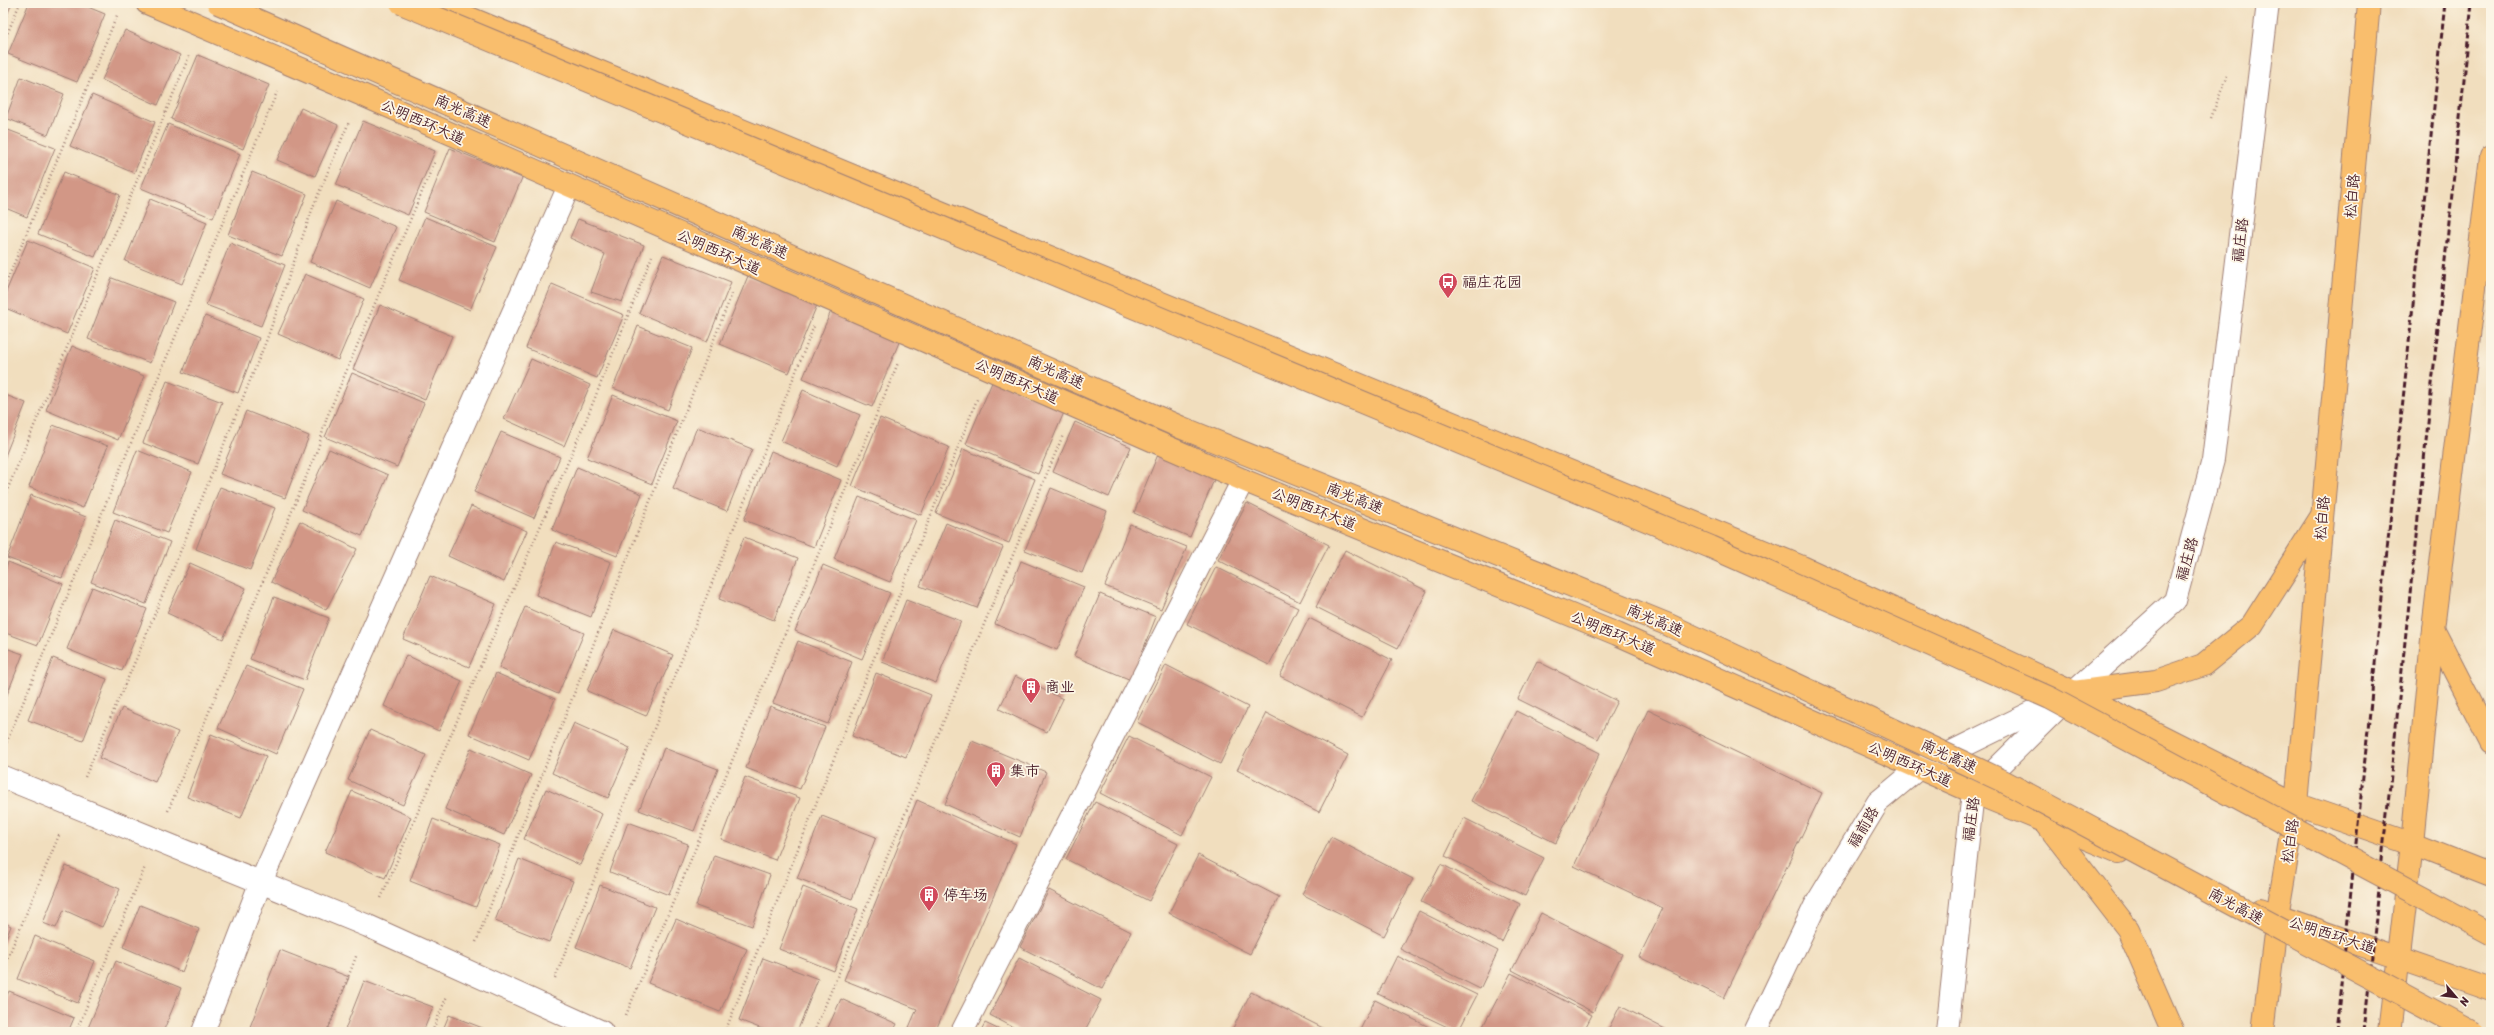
<svg xmlns="http://www.w3.org/2000/svg" width="2494" height="1035" viewBox="0 0 2494 1035" font-family="Sriracha,'LXGW WenKai TC',sans-serif">
  <style>
    .building { fill: #d29786 }
    .lines { fill: none; stroke-linecap: round; stroke-linejoin: round }
    .minor-casing { stroke: #9e7e74; stroke-width: 24 }
    .major-casing { stroke: #9e7e74; stroke-width: 24 }
    .highway-casing { stroke: #9e7e74; stroke-width: 24 }
    .path { stroke: #9e7e74; stroke-width: 2.5; stroke-dasharray: 1 3; stroke-linecap: butt }
    .minor { stroke: #fff; stroke-width: 22 }
    .major { stroke: #f9be6d; stroke-width: 22 }
    .highway { stroke: #f9be6d; stroke-width: 22 }
    .rail { stroke: #4a1f2b; stroke-width: 3; stroke-dasharray: 6 3; stroke-linecap: butt }
    .highway-bridge-casing { stroke: #9e7e74; stroke-width: 24; stroke-linecap: butt }
    .highway-bridge { stroke: #f9be6d; stroke-width: 22 }
    .labels { text-anchor: middle; stroke-width: 3.5; stroke-linejoin: round; paint-order: stroke }
    .street-label { font-size: 15px; fill: #4a1f2b; stroke: #fcf5e5 }
    .poi-label { font-size: 15px; fill: #4a1f2b; stroke: #fcf5e5; text-anchor: start }
  </style>
  <rect width="100%" height="100%" fill="#fcf5e5"/>
  <filter id="ink" filterUnits="userSpaceOnUse"><feTurbulence type="fractalNoise" baseFrequency=".025" numOctaves="2"/><feDisplacementMap in="SourceGraphic" scale="8" xChannelSelector="R" yChannelSelector="G"/><feConvolveMatrix kernelMatrix="1 2 1 2 8 2 1 2 1" color-interpolation-filters="sRGB"/></filter>
  <filter id="wash" filterUnits="userSpaceOnUse"><feTurbulence type="fractalNoise" baseFrequency=".012" numOctaves="4" result="noise"/><feDisplacementMap in="SourceGraphic" scale="16" xChannelSelector="R" yChannelSelector="G"/><feGaussianBlur stdDeviation="0.9" result="paint"/><feColorMatrix in="noise" values="0 0 0 0 0 0 0 0 0 0 0 0 0 0 0 0 0 1.4 0 .05"/><feComposite in="paint" operator="in"/></filter>
  <g filter="url(#wash)">
    <rect width="100%" height="100%" fill="#f1debe"/>
    <g id="blocks">
      <g class="building">
        <path d="M3,3H12L3,25Z"/>
        <path d="M29,3H78L105,14L77,82L8,54Z"/>
        <path d="M125,30L180,55L158,105L102,80Z"/>
        <path d="M198,55L269,85L243,149L171,119Z"/>
        <path d="M21,77L64,94L48,135L6,118Z"/>
        <path d="M92,95L155,122L134,173L70,146Z"/>
        <path d="M301,108L338,125L315,176L277,160Z"/>
        <path d="M363,121L435,151L408,215L336,185Z"/>
        <path d="M168,124L240,154L213,218L141,188Z"/>
        <path d="M3,128L55,148L27,217L3,207Z"/>
        <path d="M450,148L522,178L495,242L424,212Z"/>
        <path d="M64,172L120,195L95,257L38,234Z"/>
        <path d="M252,172L307,194L282,256L228,235Z"/>
        <path d="M150,199L207,222L182,284L125,261Z"/>
        <path d="M336,201L396,227L370,288L310,262Z"/>
        <path d="M425,217L497,247L470,310L399,280Z"/>
        <path d="M578,219L644,245L622,302L591,292L605,254L570,238Z"/>
        <path d="M28,240L95,268L67,334L3,307V299Z"/>
        <path d="M230,243L285,265L261,326L206,305Z"/>
        <path d="M663,255L731,282L707,342L639,313Z"/>
        <path d="M305,274L364,299L338,360L278,334Z"/>
        <path d="M748,276L817,305L789,373L720,344Z"/>
        <path d="M112,278L174,302L150,363L88,339Z"/>
        <path d="M552,284L624,315L597,378L526,348Z"/>
        <path d="M380,305L452,336L425,400L353,369Z"/>
        <path d="M831,311L900,340L872,407L803,378Z"/>
        <path d="M205,316L259,338L238,393L183,372Z"/>
        <path d="M638,326L692,348L668,410L613,388Z"/>
        <path d="M72,346L144,376L118,440L46,410Z"/>
        <path d="M531,359L590,385L564,446L504,419Z"/>
        <path d="M352,373L424,403L397,467L325,437Z"/>
        <path d="M993,380L1065,410L1038,474L966,444Z"/>
        <path d="M167,381L222,402L198,464L143,443Z"/>
        <path d="M803,390L860,415L837,466L781,441Z"/>
        <path d="M3,394L26,403L3,461Z"/>
        <path d="M613,395L677,421L652,484L587,458Z"/>
        <path d="M246,411L309,436L285,498L220,474Z"/>
        <path d="M880,418L949,447L921,515L852,486Z"/>
        <path d="M1075,422L1131,447L1109,497L1053,472Z"/>
        <path d="M53,425L108,446L83,508L29,487Z"/>
        <path d="M697,427L752,449L727,511L673,489Z"/>
        <path d="M501,432L560,457L534,518L474,492Z"/>
        <path d="M329,449L388,475L362,536L302,510Z"/>
        <path d="M963,449L1035,479L1009,543L936,513Z"/>
        <path d="M137,450L192,472L167,533L113,512Z"/>
        <path d="M771,451L841,480L814,547L744,520Z"/>
        <path d="M1159,452L1216,475L1190,537L1134,513Z"/>
        <path d="M577,467L642,494L617,556L552,530Z"/>
        <path d="M220,487L275,508L250,570L196,549Z"/>
        <path d="M1051,488L1107,511L1082,573L1025,550Z"/>
        <path d="M31,495L86,517L62,578L7,558Z"/>
        <path d="M859,497L916,520L890,582L834,559Z"/>
        <path d="M1247,503L1329,545L1300,602L1218,560Z"/>
        <path d="M471,506L527,531L504,582L448,556Z"/>
        <path d="M115,520L170,542L146,604L91,582Z"/>
        <path d="M300,521L357,549L326,610L271,582Z"/>
        <path d="M946,523L1003,547L977,608L920,586Z"/>
        <path d="M1130,524L1187,547L1161,609L1105,586Z"/>
        <path d="M744,537L798,558L774,620L719,599Z"/>
        <path d="M556,542L611,562L591,617L536,595Z"/>
        <path d="M1345,550L1427,591L1398,648L1316,607Z"/>
        <path d="M1021,561L1084,587L1057,650L995,624Z"/>
        <path d="M8,562L63,584L38,645L3,632V575Z"/>
        <path d="M190,563L246,588L223,639L167,613Z"/>
        <path d="M823,565L890,593L862,659L795,631Z"/>
        <path d="M1216,567L1298,608L1269,665L1187,624Z"/>
        <path d="M430,576L496,604L469,667L403,639Z"/>
        <path d="M92,587L147,609L122,671L67,649Z"/>
        <path d="M1100,594L1156,617L1131,680L1074,656Z"/>
        <path d="M274,597L329,618L305,680L250,659Z"/>
        <path d="M906,600L961,621L936,683L882,662Z"/>
        <path d="M525,607L584,633L558,694L499,668Z"/>
        <path d="M1309,618L1392,660L1362,717L1280,676Z"/>
        <path d="M614,630L673,655L646,716L587,691Z"/>
        <path d="M798,641L852,662L828,724L773,703Z"/>
        <path d="M3,647L23,654L3,705Z"/>
        <path d="M406,655L462,681L439,731L384,706Z"/>
        <path d="M53,658L107,679L83,741L28,720Z"/>
        <path d="M1537,661L1617,701L1598,739L1518,699Z"/>
        <path d="M1166,665L1248,707L1220,764L1137,722Z"/>
        <path d="M246,666L303,689L276,754L218,728Z"/>
        <path d="M496,673L555,699L529,760L469,734Z"/>
        <path d="M876,673L931,695L906,757L852,736Z"/>
        <path d="M1015,676L1063,699L1047,732L999,709Z"/>
        <path d="M770,706L825,727L800,789L746,768Z"/>
        <path d="M122,708L178,732L155,782L99,758Z"/>
        <path d="M1648,710L1822,793L1724,998L1639,957L1663,908L1574,866Z"/>
        <path d="M1516,711L1600,753L1556,843L1471,801Z"/>
        <path d="M1266,713L1348,755L1319,812L1237,770Z"/>
        <path d="M574,723L630,748L608,798L552,773Z"/>
        <path d="M370,730L426,755L403,805L348,780Z"/>
        <path d="M211,734L266,756L241,818L187,797Z"/>
        <path d="M1129,736L1211,777L1182,835L1100,793Z"/>
        <path d="M972,741L1046,772L1020,837L945,804Z"/>
        <path d="M471,748L531,775L504,835L445,809Z"/>
        <path d="M664,748L718,769L694,831L639,810Z"/>
        <path d="M745,777L800,798L775,860L721,839Z"/>
        <path d="M546,789L602,814L580,865L524,839Z"/>
        <path d="M352,791L411,817L385,878L325,852Z"/>
        <path d="M917,800L1016,844L935,1032H907L917,1009L844,980Z"/>
        <path d="M1095,802L1178,844L1149,901L1066,859Z"/>
        <path d="M822,816L876,837L852,899L797,878Z"/>
        <path d="M1464,818L1544,858L1525,896L1445,856Z"/>
        <path d="M433,819L500,845L476,907L410,881Z"/>
        <path d="M628,822L688,844L669,895L610,872Z"/>
        <path d="M1331,837L1413,879L1384,936L1302,894Z"/>
        <path d="M714,855L770,875L752,926L696,906Z"/>
        <path d="M1198,855L1279,897L1250,954L1169,913Z"/>
        <path d="M519,859L573,881L549,942L495,921Z"/>
        <path d="M1441,864L1520,904L1502,942L1421,902Z"/>
        <path d="M66,866L120,889L102,927L64,910L56,928L43,923Z"/>
        <path d="M600,885L655,907L630,968L576,947Z"/>
        <path d="M803,887L858,909L834,971L779,949Z"/>
        <path d="M1049,890L1131,932L1102,989L1020,947Z"/>
        <path d="M140,905L199,929L182,972L123,947Z"/>
        <path d="M1419,911L1498,951L1480,989L1400,949Z"/>
        <path d="M1541,913L1622,954L1593,1012L1512,970Z"/>
        <path d="M676,919L747,949L720,1012L648,983Z"/>
        <path d="M3,922L11,926L3,946Z"/>
        <path d="M35,936L95,961L78,1003L18,979Z"/>
        <path d="M280,950L349,977L327,1032H248Z"/>
        <path d="M1397,956L1477,995L1458,1032L1378,994Z"/>
        <path d="M763,958L818,979L797,1032H770L739,1020Z"/>
        <path d="M1019,958L1101,1000L1084,1032H1022L990,1015Z"/>
        <path d="M116,961L181,988L163,1032H99L88,1028Z"/>
        <path d="M1511,973L1592,1015L1583,1032H1485L1481,1030Z"/>
        <path d="M364,981L433,1007L423,1032H344Z"/>
        <path d="M9,991L74,1018L68,1032H3V1005Z"/>
        <path d="M1251,992L1331,1032H1236L1232,1030Z"/>
        <path d="M841,999L897,1024L893,1032H826Z"/>
        <path d="M1375,1000L1439,1032H1359Z"/>
        <path d="M1620,1006L1671,1032H1607Z"/>
        <path d="M449,1015L493,1032H442Z"/>
        <path d="M985,1023L1004,1032H980Z"/>
      </g>
    </g>
  </g>
  <g filter="url(#ink)">
    <use href="#blocks" fill-opacity="0" stroke="#9e7e74" stroke-width="1"/>
    <g class="lines">
      <defs>
        <g id="minor">
          <path d="M3,777L368,926L602,1032"/>
          <path d="M203,1032L260,884L569,186"/>
          <path d="M962,1032L1243,480"/>
          <path d="M1755,1032L1815,906L1878,802L1919,768L2057,700"/>
          <path d="M1947,1032L1973,792L2074,692L2175,601L2213,460L2268,3"/>
        </g>
        <g id="major">
          <path d="M147,3L360,94L1243,480L1617,634L1973,792L2119,852"/>
          <path d="M433,3L1802,567L2074,692L2296,804L2412,844L2491,875"/>
          <path d="M2260,910L2491,990"/>
        </g>
        <g id="highway">
          <path d="M2433,629L2491,742"/>
          <path d="M2074,692L2156,681L2203,665L2252,625L2321,517"/>
          <path d="M2045,822L2128,929L2173,1032"/>
          <path d="M2263,1032L2277,917L2296,804L2369,3"/>
          <path d="M2390,1032L2412,844L2433,629L2491,157"/>
        </g>
      </defs>
      <use href="#minor" class="minor-casing"/>
      <use href="#major" class="major-casing"/>
      <use href="#highway" class="highway-casing"/>
      <g class="path">
        <path d="M3,44L20,3"/>
        <path d="M2211,118L2227,75"/>
        <path d="M3,290L118,13"/>
        <path d="M3,500L190,54"/>
        <path d="M5,746L277,92"/>
        <path d="M85,777L140,650L267,339L313,207L349,122"/>
        <path d="M168,811L318,448L327,417L435,161"/>
        <path d="M381,898L586,420L652,256"/>
        <path d="M476,942L733,291"/>
        <path d="M3,969L60,833"/>
        <path d="M555,978L814,326"/>
        <path d="M626,1015L898,363"/>
        <path d="M76,1032L145,867"/>
        <path d="M327,1032L357,954"/>
        <path d="M432,1032L447,996"/>
        <path d="M725,1032L978,397"/>
        <path d="M814,1032L1063,435"/>
      </g>
      <use href="#minor" class="minor"/>
      <use href="#major" class="major"/>
      <use href="#highway" class="highway"/>
      <g class="rail">
        <path d="M2336,1032L2445,3"/>
        <path d="M2364,1032L2472,3"/>
      </g>
      <defs>
        <g id="highway-bridge">
          <path d="M218,3L1180,427L1669,625L2003,781L2473,1032"/>
          <path d="M401,3L1711,547L2050,698L2491,934"/>
        </g>
      </defs>
      <use href="#highway-bridge" class="highway-bridge-casing"/>
      <use href="#highway-bridge" class="highway-bridge"/>
    </g>
  </g>
  <defs>
    <symbol id="bus-pin" viewBox="-11 -11 22 30"><path d="M0 17L-7.5 6A9.5 9.5 0 1 1 7.5 6Z" fill="#d1495b" stroke="#fcf5e5"/><path d="M-5-6H5V4H4V6H2V4H-2V6H-4V4H-5ZM-3.5-4V0h7V-4ZM-3.5 1.2v1.5H-2V1.2ZM2 1.2v1.5H3.5V1.2Z" fill="#fff"/></symbol>
    <symbol id="building-pin" viewBox="-11 -11 22 30"><path d="M0 17L-7.5 6A9.5 9.5 0 1 1 7.5 6Z" fill="#d1495b" stroke="#fcf5e5"/><path d="M-4-6H4V6H1V3H-1V6H-4ZM-2.5-4.3h1.7v1.8h-1.7ZM.8-4.3h1.7v1.8H.8ZM-2.5-1h1.7V.8h-1.7ZM.8-1h1.7V.8H.8Z" fill="#fff"/></symbol>
  </defs>
  <g fill-rule="evenodd">
    <use href="#bus-pin" x="1437" y="271" width="22" height="30"/>
    <use href="#building-pin" x="1020" y="676" width="22" height="30"/>
    <use href="#building-pin" x="985" y="760" width="22" height="30"/>
    <use href="#building-pin" x="918" y="884" width="22" height="30"/>
  </g>
  <g class="labels">
    <g class="street-label">
      <text transform="translate(463 111) rotate(24)" y="5">南光高速</text>
      <text transform="translate(423 122) rotate(24)" y="5">公明西环大道</text>
      <text transform="translate(2352 196) rotate(-85)" y="5">松白路</text>
      <text transform="translate(2240 240) rotate(-83)" y="5">福庄路</text>
      <text transform="translate(760 242) rotate(24)" y="5">南光高速</text>
      <text transform="translate(719 252) rotate(24)" y="5">公明西环大道</text>
      <text transform="translate(1056 372) rotate(24)" y="5">南光高速</text>
      <text transform="translate(1017 381) rotate(24)" y="5">公明西环大道</text>
      <text transform="translate(1355 498) rotate(22)" y="5">南光高速</text>
      <text transform="translate(1314 509) rotate(22)" y="5">公明西环大道</text>
      <text transform="translate(2322 518) rotate(-85)" y="5">松白路</text>
      <text transform="translate(2187 559) rotate(-74)" y="5">福庄路</text>
      <text transform="translate(1655 620) rotate(23)" y="5">南光高速</text>
      <text transform="translate(1613 633) rotate(23)" y="5">公明西环大道</text>
      <text transform="translate(1949 756) rotate(25)" y="5">南光高速</text>
      <text transform="translate(1910 764) rotate(24)" y="5">公明西环大道</text>
      <text transform="translate(1971 819) rotate(-82)" y="5">福庄路</text>
      <text transform="translate(1863 827) rotate(-59)" y="5">福前路</text>
      <text transform="translate(2290 841) rotate(-81)" y="5">松白路</text>
      <text transform="translate(2236 906) rotate(28)" y="5">南光高速</text>
      <text transform="translate(2332 935) rotate(18)" y="5">公明西环大道</text>
    </g>
    <g class="poi-label">
      <text x="1462" y="287">福庄花园</text>
      <text x="1045" y="692">商业</text>
      <text x="1010" y="776">集市</text>
      <text x="943" y="900">停车场</text>
    </g>
  </g>
  <rect width="2494" height="1035" fill="none" stroke="#fcf5e5" stroke-width="16"/>
  <g transform="translate(2456 997) rotate(118)" stroke="#fcf5e5" stroke-width="3" paint-order="stroke">
  <path d="M0-3L7 15L0 10L-7 15Z" fill="#4a1f2b"/>
  <text y="-6" font-size="11" font-weight="bold" text-anchor="middle" fill="#4a1f2b">N</text>
  </g>
</svg>
